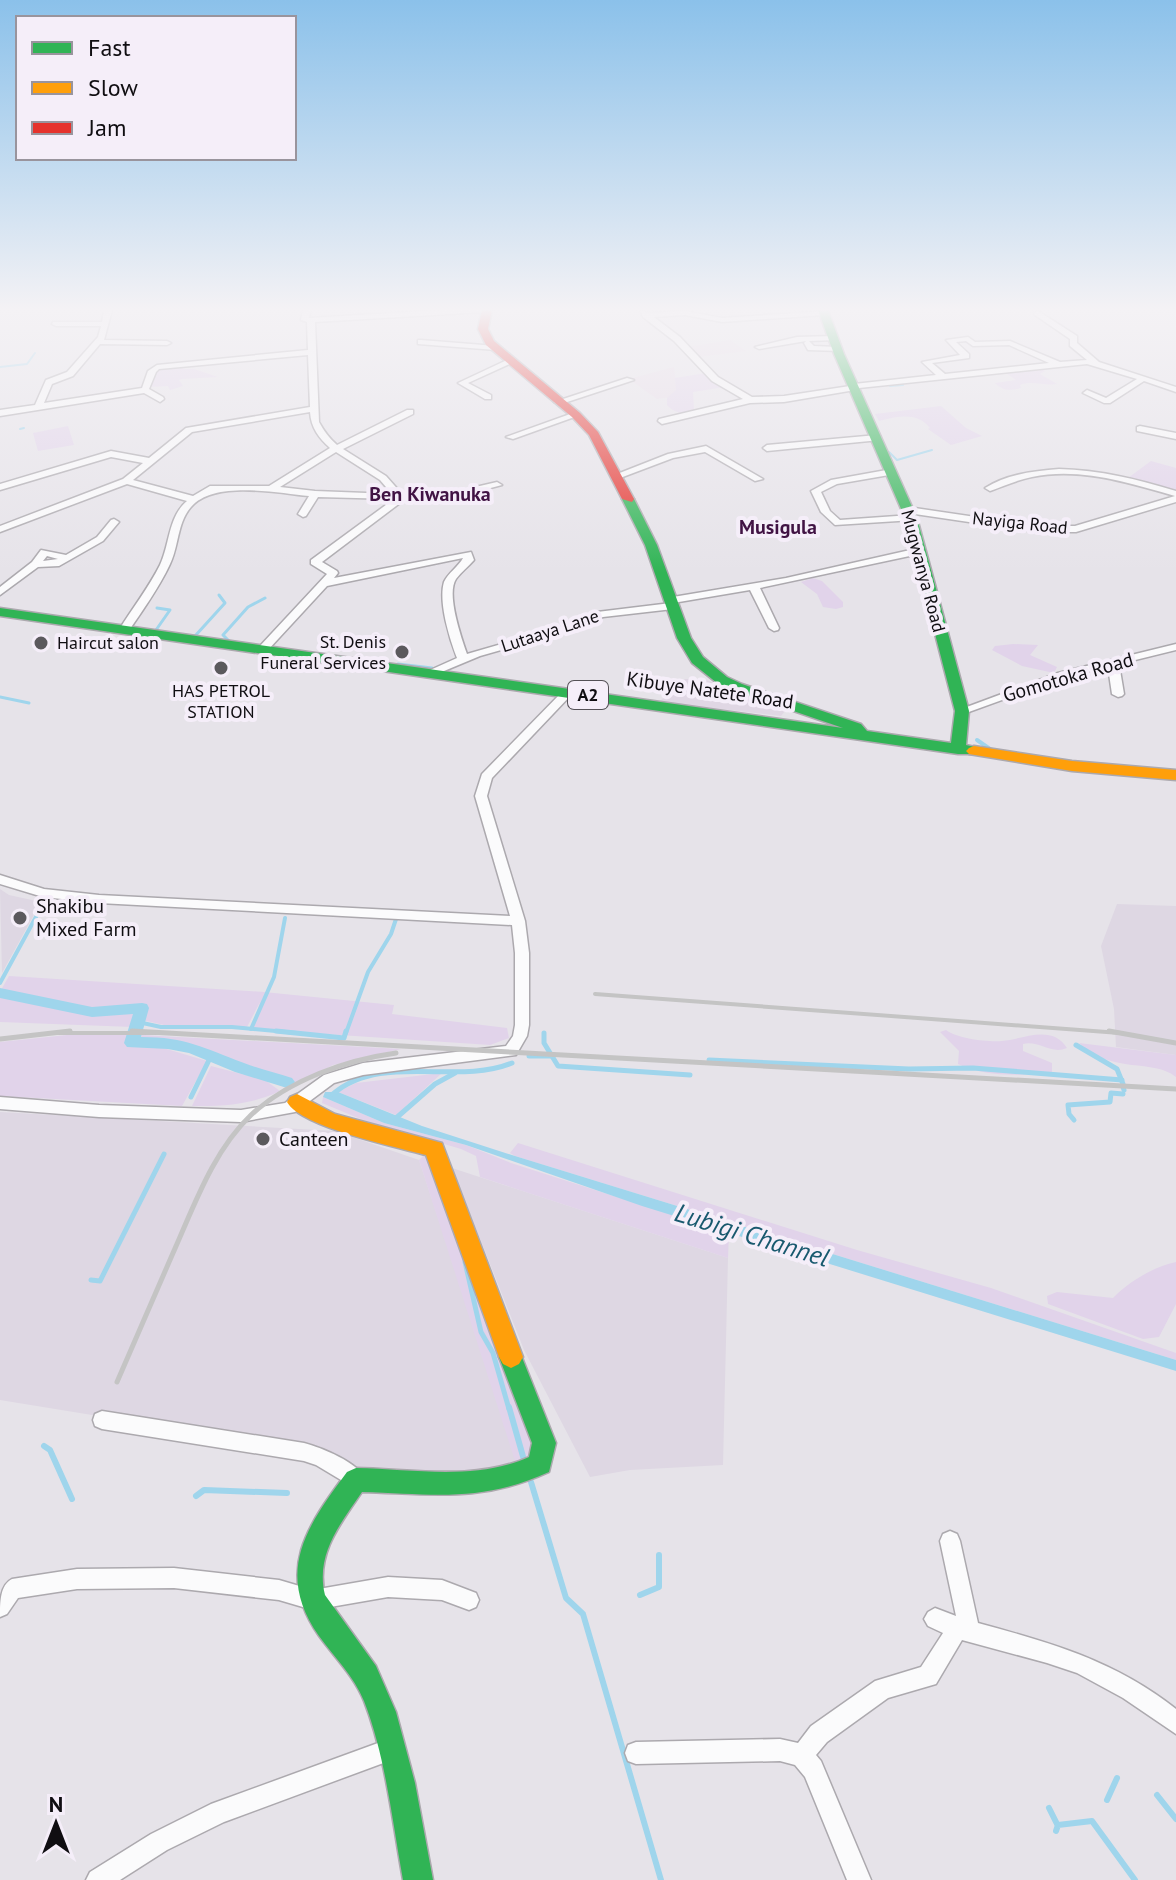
<svg xmlns="http://www.w3.org/2000/svg" width="1176" height="1880" viewBox="0 0 1176 1880" font-family="'PT Sans',sans-serif">
  <style>
    .commercial { fill: #e0d7e4 }
    .built { fill: #ded7e3 }
    .education { fill: #e6dae6 }
    .green { fill: #e1d3ea }
    .water { fill: #9fd5ec }
    .lines { fill: none; stroke-linecap: round; stroke-linejoin: round }
    .stream-far4 { stroke: #9fd5ec; stroke-width: 2 }
    .stream-far3 { stroke: #9fd5ec; stroke-width: 3 }
    .stream-far2 { stroke: #9fd5ec; stroke-width: 4 }
    .stream-far1 { stroke: #9fd5ec; stroke-width: 5 }
    .stream { stroke: #9fd5ec; stroke-width: 6 }
    .canal { fill: #9fd5ec; fill-rule: evenodd }
    .street-casing { stroke: #aca9ae; stroke-width: 3 }
    .fast-casing { stroke: #aca9ae; stroke-width: 3 }
    .slow-casing { stroke: #aca9ae; stroke-width: 3 }
    .jam-casing { stroke: #aca9ae; stroke-width: 3 }
    .street { fill: #fbfbfc; fill-rule: evenodd }
    .fast { fill: #30b455; fill-rule: evenodd }
    .slow { fill: #ff9f0a; fill-rule: evenodd }
    .jam { fill: #e5322d; fill-rule: evenodd }
    .rail-far1 { stroke: #c4c4c4; stroke-width: 4 }
    .rail { stroke: #c4c4c4; stroke-width: 5 }
    .poi-dot { fill: #5b595d; stroke: #f5eef9; stroke-width: 3 }
    .labels { text-anchor: middle; stroke-width: 8; stroke-linejoin: round; paint-order: stroke }
    .far-street-label { font-size: 18px; fill: #100e12; stroke: #f5eef9 }
    .far-poi-label { font-size: 18px; fill: #100e12; stroke: #f5eef9; text-anchor: end }
    .shield { fill: #f5eef9; stroke: #555157; stroke-width: 2 }
    .shield-label { font-size: 18px; font-weight: bold; fill: #100e12 }
    .far-quarter-label { font-size: 20px; font-weight: bold; fill: #411344; stroke: #f5eef9 }
    .street-label { font-size: 20px; fill: #100e12; stroke: #f5eef9 }
    .poi-label { font-size: 20px; fill: #100e12; stroke: #f5eef9; text-anchor: start }
    .near-water-label { font-size: 26px; font-style: italic; fill: #18596e; stroke: #f5eef9 }
  </style>
  <rect width="100%" height="100%" fill="#e6e3e9"/>
  <path class="commercial" d="M685,679H704L786,710L781,716L659,702Z"/>
  <g class="built">
    <path d="M0,889L9,895L41,902L2,973Z"/>
    <path d="M1117,904L1176,906V1055L1116,1047L1114,1009L1101,946Z"/>
    <path d="M0,1112L335,1131L419,1160L520,1467L463,1478L348,1472L331,1454L0,1400Z"/>
    <path d="M452,1168L728,1258L723,1465L630,1470L590,1477L524,1350Z"/>
  </g>
  <g class="education">
    <path d="M730,340L746,351L698,357L688,347Z"/>
    <path d="M674,367L677,396L657,399L629,379Z"/>
  </g>
  <g class="green">
    <path d="M180,366L184,369H194L218,377L182,379L179,380L183,386L170,390L168,386L148,387L156,370Z"/>
    <path d="M1041,369L1045,371L1040,374L1057,384C1044,386 1031,380 1020,385L1021,388C1010,391 1003,391 995,383L1016,380L1006,373Z"/>
    <path d="M706,373L725,387L693,392L694,410C684,414 675,414 667,405V398L676,390L675,378Z"/>
    <path d="M941,406L966,428L982,436L951,445L928,429L930,428C917,412 899,416 879,421L875,414Z"/>
    <path d="M68,426L74,445L38,451L33,433Z"/>
    <path d="M1151,461L1176,468V493L1128,478Z"/>
    <path d="M813,578L822,581L843,602V607L836,609L823,607L817,594L801,582Z"/>
    <path d="M1013,644L1038,645L1030,655L1057,667L1054,673L1022,666L992,650L995,646Z"/>
    <path d="M9,976L264,992L394,1005L392,1014L507,1028L509,1038L490,1045L251,1029L260,1002L247,1027L164,1025L142,1020L144,1006L92,1009L1,990Z"/>
    <path d="M0,996L88,1014L137,1011L133,1027L0,1022Z"/>
    <path d="M946,1030C958,1039 987,1042 1002,1041C1024,1039 1052,1024 1067,1048C1051,1055 1039,1040 1023,1044V1051L1052,1063V1073C1021,1075 987,1078 958,1064L959,1051L940,1032Z"/>
    <path d="M86,1033L129,1034L126,1045L160,1047L207,1061L182,1106L0,1096V1042Z"/>
    <path d="M142,1035L401,1049L333,1065L298,1083L176,1041L139,1040Z"/>
    <path d="M1079,1043L1176,1055V1077C1153,1058 1113,1075 1079,1043Z"/>
    <path d="M211,1066L265,1080L280,1091C251,1105 223,1106 192,1106Z"/>
    <path d="M442,1073L396,1115L338,1092L356,1083Z"/>
    <path d="M323,1097L384,1123L466,1145L511,1163L729,1233L728,1258L480,1177L476,1156L461,1149L363,1120L322,1103Z"/>
    <path d="M518,1143L857,1250L991,1288L1176,1353V1360L515,1156L510,1153Z"/>
    <path d="M423,1156L433,1160L531,1423L532,1461L516,1464L419,1160Z"/>
    <path d="M1176,1262V1304L1159,1337L1143,1339L1048,1304L1047,1296L1057,1292L1113,1298C1130,1281 1153,1267 1176,1262Z"/>
  </g>
  <path class="water" d="M325,1092H338L422,1126L515,1156L1176,1360V1371L642,1206L466,1145L384,1123L323,1097Z"/>
  <g class="lines">
    <g class="stream-far4">
      <path d="M0,367L27,364L35,353"/>
      <path d="M890,386L903,385"/>
      <path d="M20,429L24,428"/>
      <path d="M889,452L897,460L932,450"/>
    </g>
    <g class="stream-far3">
      <path d="M156,630L170,610L157,608"/>
      <path d="M195,636L225,603L219,595"/>
      <path d="M229,641L223,635L248,607L265,598"/>
      <path d="M398,664L432,668"/>
      <path d="M0,697L29,703"/>
    </g>
    <g class="stream-far2">
      <path d="M977,740L990,749"/>
      <path d="M0,983L43,904"/>
      <path d="M138,1022L161,1027H232L297,1033"/>
      <path d="M251,1029L274,977L285,918"/>
      <path d="M346,1033L368,972L391,934L396,919"/>
    </g>
    <g class="stream-far1">
      <path d="M276,1031L344,1038L346,1031"/>
      <path d="M544,1033V1043L558,1066L690,1075"/>
      <path d="M1076,1045L1117,1069L1123,1084"/>
      <path d="M529,1056H552"/>
      <path d="M709,1060L909,1069L973,1068L1122,1080"/>
      <path d="M1123,1087L1124,1090"/>
      <path d="M333,1094C382,1052 456,1086 512,1063"/>
      <path d="M191,1097L211,1056"/>
      <path d="M395,1119L435,1084L455,1073"/>
      <path d="M1074,1120L1069,1114L1068,1105L1110,1102L1111,1093L1123,1094"/>
      <path d="M465,1262L481,1332L493,1353L509,1409"/>
      <path d="M91,1280L100,1281L164,1154"/>
    </g>
    <g class="stream">
      <path d="M509,1407L524,1460"/>
      <path d="M44,1446L50,1450L72,1499"/>
      <path d="M531,1482L566,1598L583,1614L661,1880"/>
      <path d="M196,1496L204,1490L287,1493"/>
      <path d="M640,1595L659,1587V1555"/>
      <path d="M1157,1795L1176,1819"/>
      <path d="M1107,1800L1117,1778"/>
      <path d="M1049,1808L1057,1824"/>
      <path d="M1056,1831L1058,1825L1092,1821L1135,1880"/>
    </g>
    <path class="canal" d="M0,988L92,1007L142,1003L147,1004L149,1008L141,1037C187,1037 203,1048 244,1063C260,1069 276,1073 292,1078L295,1082L292,1086L287,1088L235,1072L189,1053L168,1049L127,1047L124,1043L133,1014L92,1017L0,998Z"/>
    <defs>
      <g id="street">
        <path d="M104,310H112L104,340L167,341L171,343L167,345L100,344L73,376L52,384L44,403L142,388L148,371L157,365L308,350L307,322L301,320L303,310H311L309,318L442,310H488L484,312L315,322L319,422C324,431 329,438 337,445L407,410H413V414L343,449L386,476L402,494L441,495L497,482L502,485L441,501L404,500L322,562L337,571L338,573L334,578L471,552L474,560C469,566 461,572 456,579C446,594 461,637 467,654L567,625L597,612L671,603L666,600L667,598L786,578L919,548L924,551L919,554L760,588L779,628L778,630L774,631L769,628L750,590L673,603L678,606L673,609L603,617L575,629L480,656L432,676L428,675V671L457,658C450,640 438,602 444,582C448,573 459,566 463,558L327,586L267,651H259V647L327,574L311,564V560L394,499L318,497L306,516L303,517L298,514L309,496C277,493 214,480 191,507C177,523 179,546 170,564C159,588 142,611 128,632H120L119,630C132,609 149,587 160,565C170,544 168,517 187,501L127,484L0,532V526L123,479L143,463L111,457L0,490V484L111,451L149,458L186,428L310,407L308,355L159,369L156,372L149,389L163,397L164,399L160,402L144,393L0,416V410L35,405L46,380L67,372L98,337L101,326H56L52,324L53,322H102ZM310,412C311,428 319,438 330,448L269,486H210L193,496L133,480L192,432ZM336,452L380,480L392,494L315,491L280,487Z"/>
        <path d="M640,310L648,313L685,311L722,318L827,311V315H824L722,322L685,315L654,317L680,337L718,377L752,397L784,396L850,386L854,384L936,375L922,362L960,355L946,340L968,337L975,342L1010,341L1060,362L1087,360L1070,346V339L1035,315L1034,313L1038,311L1077,336V343L1099,362L1176,387V392L1144,381L1110,403H1104L1083,393L1087,390L1106,398L1137,379L1087,364L859,388L855,390L784,402L750,403L662,424L658,421L659,419L743,399L712,381L674,341L643,317ZM966,341L973,346L1009,345L1049,363L945,374L932,363L969,358V354L956,342Z"/>
        <path d="M833,336L837,338L836,340L809,341L814,346L837,347L841,349L840,351L808,350L804,343L806,341L759,349L755,347L797,337Z"/>
        <path d="M421,340L496,346L500,348L496,350L418,344V340Z"/>
        <path d="M507,360L514,362L468,383L491,395V399H485L458,383Z"/>
        <path d="M627,378L634,380L561,404L554,402Z"/>
        <path d="M573,413L580,415L513,439L506,437Z"/>
        <path d="M1140,426L1176,433V439L1137,431V427Z"/>
        <path d="M877,435L880,436V440L767,451L763,448L767,445Z"/>
        <path d="M706,446L763,479L755,481L705,452L673,458L620,478L612,476L668,454Z"/>
        <path d="M892,469L895,470V474L837,484L821,492L830,511L840,520L911,515L914,516V520L835,525L821,512L811,491L831,480Z"/>
        <path d="M1059,469C1100,470 1137,479 1176,491V502L1076,532H1036L908,513L903,510L908,507L1036,526H1075L1175,496C1129,483 1080,467 1032,477C1017,480 1004,486 990,491L985,488C1007,474 1034,471 1059,469Z"/>
        <path d="M114,519L119,522L103,541L59,566L38,567L0,595V587L32,562L41,550L66,555L97,537L111,520ZM47,556L58,559L43,561Z"/>
        <path d="M1176,644V650L1119,664L1124,694L1122,696L1118,697L1112,694L1108,667L1066,677L966,713L962,714L956,711L1058,673Z"/>
        <path d="M568,689L574,692L572,694L492,778L487,796L525,921L529,953V1025L527,1036L516,1055L363,1075L334,1083L295,1112L241,1122L99,1117L0,1109V1097L99,1105L241,1110L285,1103L324,1075L363,1063L506,1046L513,1036L515,1025V953L512,925L99,903L43,897L0,884V875L44,889L99,895L510,916L475,796L482,774L564,690Z"/>
        <path d="M102,1411L304,1443C322,1448 358,1462 366,1480L363,1487L356,1489L316,1465L304,1461L102,1429L95,1426L93,1420L95,1414Z"/>
        <path d="M950,1531L957,1534L960,1541L978,1623C1052,1643 1115,1661 1176,1709V1734L1123,1698L1077,1673L1047,1663L962,1640L936,1684L888,1698L827,1742L816,1755L821,1761L871,1880H847L805,1777L795,1765L780,1761L636,1764L628,1761L625,1753L628,1745L636,1742L780,1739L798,1743L811,1726L875,1681L921,1667L943,1633L928,1626L924,1619L928,1612L935,1608L956,1616L940,1541L943,1534Z"/>
        <path d="M174,1568L279,1580L313,1590L388,1577L442,1580L476,1593L479,1600L476,1607L469,1610L442,1600L388,1597L313,1610L279,1600L174,1588L77,1589L18,1598L7,1614L0,1617C0,1602 0,1585 12,1579L77,1569Z"/>
        <path d="M389,1739L397,1742L400,1750L397,1758L224,1822L167,1850L120,1880H86L90,1872L151,1834L211,1804Z"/>
      </g>
      <g id="fast">
        <path d="M818,310H828L844,354L917,518L969,711L966,745L979,748L982,751L979,754H958L0,616V608L843,728L732,690L717,683L692,663L677,638L645,545L622,499L628,495L634,499L657,545L691,638L703,657L727,677L742,684L861,724L867,731L951,743L955,711L905,518L834,354Z"/>
        <path d="M511,1346L519,1350L556,1443L549,1472C481,1503 434,1494 362,1492C340,1524 315,1555 325,1595L376,1666L396,1712L415,1783L433,1880H403C392,1820 386,1758 364,1701C354,1676 334,1657 319,1636C274,1572 307,1526 347,1472L356,1468C414,1469 475,1481 529,1457L532,1443L499,1357L503,1350Z"/>
      </g>
      <g id="slow">
        <path d="M974,746L1072,761L1176,770V780L1072,771L969,754L966,751L969,748Z"/>
        <path d="M297,1094L335,1114L442,1143L523,1357L519,1364L511,1368L503,1364L499,1357L426,1155C396,1147 301,1127 287,1102L290,1097Z"/>
      </g>
      <path id="jam" d="M482,310H492L488,329L494,341L580,413L598,432L634,499L632,502L622,499L589,435L572,417L486,345L478,329Z"/>
    </defs>
    <use href="#street" class="street-casing"/>
    <use href="#fast" class="fast-casing"/>
    <use href="#slow" class="slow-casing"/>
    <use href="#jam" class="jam-casing"/>
    <use href="#street" class="street"/>
    <use href="#fast" class="fast"/>
    <use href="#slow" class="slow"/>
    <use href="#jam" class="jam"/>
    <g class="rail-far1">
      <path d="M595,994L1120,1033"/>
      <path d="M51,1033H168"/>
    </g>
    <g class="rail">
      <path d="M132,1031L1176,1089"/>
      <path d="M1109,1031L1176,1043"/>
      <path d="M0,1039L70,1031"/>
      <path d="M117,1382C136,1339 154,1296 173,1253C194,1206 213,1151 251,1115C289,1080 346,1060 396,1053"/>
    </g>
  </g>
  <linearGradient id="sky" x2="0" y2="1"><stop stop-color="#8bc1ea"/><stop offset="0.54" stop-color="#f4f2f5"/><stop offset="1" stop-color="#f4f2f5" stop-opacity="0"/></linearGradient>
  <rect width="1176" height="573" fill="url(#sky)"/>
  <g class="poi-dot">
    <circle cx="41" cy="643" r="8"/>
    <circle cx="402" cy="652" r="8"/>
    <circle cx="221" cy="668" r="8"/>
    <circle cx="20" cy="918" r="8"/>
    <circle cx="263" cy="1139" r="8"/>
  </g>
  <g class="labels">
    <g class="far-street-label">
      <text transform="translate(1020 523) rotate(6)" y="6">Nayiga Road</text>
      <text transform="translate(923 571) rotate(75)" y="6">Mugwanya Road</text>
      <text transform="translate(550 631) rotate(-18)" y="6">Lutaaya Lane</text>
    </g>
    <g class="far-poi-label">
      <text x="386" y="648">St. Denis<tspan x="386" dy="21">Funeral Services</tspan></text>
      <text x="57" y="649" text-anchor="start">Haircut salon</text>
      <text x="221" y="697" text-anchor="middle">HAS PETROL<tspan x="221" dy="21">STATION</tspan></text>
    </g>
    <rect class="shield" x="568" y="681" width="40" height="28" rx="6"/>
    <g class="shield-label">
      <text x="588" y="701">A2</text>
    </g>
    <g class="far-quarter-label">
      <text x="430" y="501">Ben Kiwanuka</text>
      <text x="778" y="534">Musigula</text>
    </g>
    <g class="street-label">
      <text transform="translate(1068 677) rotate(-16)" y="7">Gomotoka Road</text>
      <text transform="translate(710 690) rotate(8)" y="7">Kibuye Natete Road</text>
    </g>
    <g class="poi-label">
      <text x="36" y="913">Shakibu<tspan x="36" dy="23">Mixed Farm</tspan></text>
      <text x="279" y="1146">Canteen</text>
    </g>
    <g class="near-water-label">
      <text transform="translate(752 1235) rotate(17)" y="9">Lubigi Channel</text>
    </g>
  </g>
  <rect x="16" y="16" width="280" height="144" fill="#f5eef9" stroke="#99949d" stroke-width="2"/>
  <rect x="32" y="42" width="40" height="12" fill="#30b455" stroke="#99949d" stroke-width="2"/>
  <text x="88" y="56" font-size="24" fill="#100e12">Fast</text>
  <rect x="32" y="82" width="40" height="12" fill="#ff9f0a" stroke="#99949d" stroke-width="2"/>
  <text x="88" y="96" font-size="24" fill="#100e12">Slow</text>
  <rect x="32" y="122" width="40" height="12" fill="#e5322d" stroke="#99949d" stroke-width="2"/>
  <text x="88" y="136" font-size="24" fill="#100e12">Jam</text>
  <g transform="translate(56 1824)" stroke="#f5eef9" stroke-width="6" paint-order="stroke">
  <path d="M0-6L14 30L0 20L-14 30Z" fill="#100e12"/>
  <text y="-12" font-size="22" font-weight="bold" text-anchor="middle" fill="#100e12">N</text>
  </g>
</svg>
